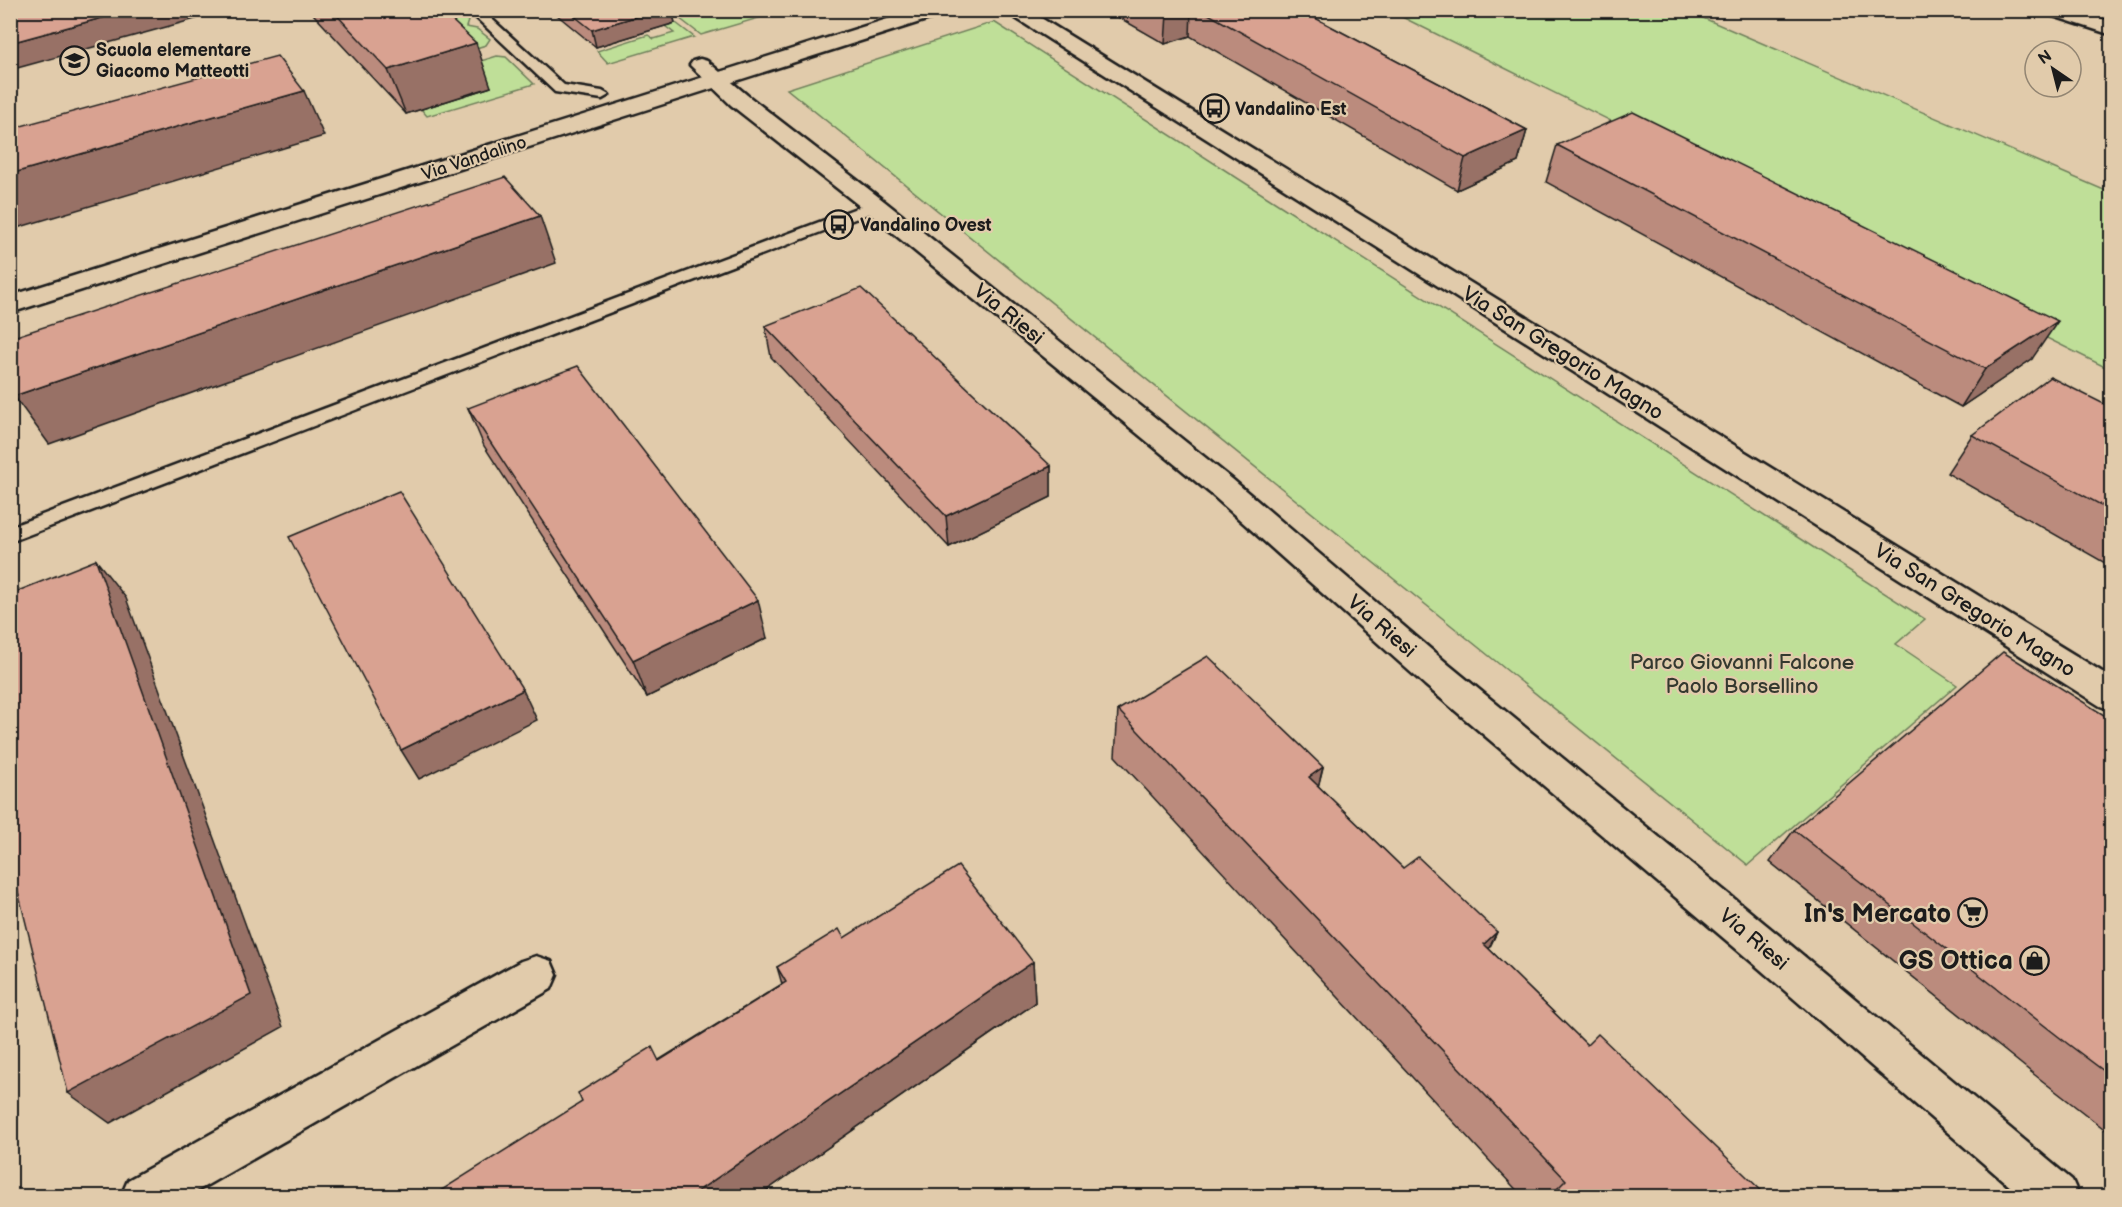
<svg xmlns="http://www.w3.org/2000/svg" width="2122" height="1207" viewBox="0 0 2122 1207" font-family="'Balsamiq Sans',sans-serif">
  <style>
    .green { fill: #bfdf98; stroke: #6e7e5a; stroke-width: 1.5 }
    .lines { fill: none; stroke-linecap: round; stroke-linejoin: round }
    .lane-casing { stroke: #1c1c1c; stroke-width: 5 }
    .street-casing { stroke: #1c1c1c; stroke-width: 5 }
    .secondary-casing { stroke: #1c1c1c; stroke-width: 5 }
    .lane { fill: #e1cbab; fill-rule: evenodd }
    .street { fill: #e1cbab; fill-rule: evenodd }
    .secondary { fill: #e1cbab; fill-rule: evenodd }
    .wall { fill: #bb8b7d; stroke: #1c1c1c; stroke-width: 1.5 }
    .shaded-wall { fill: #987166; stroke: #1c1c1c; stroke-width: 1.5 }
    .building { fill: #d9a291; stroke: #1c1c1c; stroke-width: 1.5 }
    .labels { text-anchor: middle; stroke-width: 4.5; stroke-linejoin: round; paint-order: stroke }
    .far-poi-label { font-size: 18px; font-weight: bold; fill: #1c1c1c; stroke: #e1cbab; text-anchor: start }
    .far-street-label { font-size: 18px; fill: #1c1c1c; stroke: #e1cbab }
    .street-label { font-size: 21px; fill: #1c1c1c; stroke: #e1cbab }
    .park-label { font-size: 21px; fill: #34392f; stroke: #e1cbab }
    .near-poi-label { font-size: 26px; font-weight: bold; fill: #1c1c1c; stroke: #e1cbab; text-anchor: end }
  </style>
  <rect width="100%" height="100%" fill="#e1cbab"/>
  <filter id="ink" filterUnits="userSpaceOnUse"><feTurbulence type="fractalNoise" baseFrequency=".0167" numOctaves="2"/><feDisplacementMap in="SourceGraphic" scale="12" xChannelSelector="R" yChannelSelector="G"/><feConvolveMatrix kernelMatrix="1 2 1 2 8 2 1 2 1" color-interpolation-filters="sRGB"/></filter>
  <g filter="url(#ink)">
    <g class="green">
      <path d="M670,11H782L701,35Z"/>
      <path d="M1390,11H1687L2111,193V370Z"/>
      <path d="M459,14L468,21L466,27L477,29L490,39L486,45L456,54L422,21L446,15Z"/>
      <path d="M994,22L1925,619L1896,644L1957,685L1748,865L787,89Z"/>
      <path d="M676,23L694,37L608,63L597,51L648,35L654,39L674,33L665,26Z"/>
      <path d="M497,56L506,57L534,84L427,116L421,109L490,87L468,65Z"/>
    </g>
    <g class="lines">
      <defs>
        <g id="lane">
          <path d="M468,10H482L564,85L602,91L609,95L602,99L555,92Z"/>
          <path d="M875,201L881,203L883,206L881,209L10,542V527Z"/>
        </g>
        <g id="street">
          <path d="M1003,10H1028L2112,678V710L2100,706Z"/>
          <path d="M2044,10H2075L2112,22V35L2047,14Z"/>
          <path d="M700,59L707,61L747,95L884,201L1232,479L1449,665L1781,937L2072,1180L2079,1196H2021L1753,963L1425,685L1210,493L866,211L731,105L690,65L693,61Z"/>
          <path d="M536,956L551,961L557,975L551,989L188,1196H121L128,1180L521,961Z"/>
        </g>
        <path id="secondary" d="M916,10H948L945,14L10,313V296Z"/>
      </defs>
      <use href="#lane" class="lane-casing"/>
      <use href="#street" class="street-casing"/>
      <use href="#secondary" class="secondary-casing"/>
      <use href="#lane" class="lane"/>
      <use href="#street" class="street"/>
      <use href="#secondary" class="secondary"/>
    </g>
    <g class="wall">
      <path d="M312,10H441L491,87L406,114L314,15Z"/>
      <path d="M551,10H672L675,23L596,47Z"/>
      <path d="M1118,10H1300L1527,130L1518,162L1457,190L1190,36L1165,44L1118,17Z"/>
      <path d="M2112,136V149L2105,147Z"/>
      <path d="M1557,145L2032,359L1961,407L1546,182Z"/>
      <path d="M765,326L1051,466V497L949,547L771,357Z"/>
      <path d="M468,408L767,638L647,697L484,446Z"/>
      <path d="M2112,408V567L1947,473L1972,435Z"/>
      <path d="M1118,710L1323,767L1318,786L1403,868L1497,932L1489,949L1587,1045L1768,1197H1523L1115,756Z"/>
      <path d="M2112,720V1135L2031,1072L1770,862L1794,830Z"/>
      <path d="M844,938L1033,962L1035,1003L757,1197H442L659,1060L782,984L777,967Z"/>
    </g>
    <g class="shaded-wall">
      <path d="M131,10H228L10,70V43Z"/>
      <path d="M657,10H672L675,23L596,47L592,30Z"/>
      <path d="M1177,10H1191L1190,36L1165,44L1167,14Z"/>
      <path d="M476,43L491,87L406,114L388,70Z"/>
      <path d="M304,91L324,136L10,230V174Z"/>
      <path d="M1527,130L1518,162L1457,190L1465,158Z"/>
      <path d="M540,216L556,263L49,444L14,396Z"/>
      <path d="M2058,321L2032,359L1961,407L1985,369Z"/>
      <path d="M1051,466V497L949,547L946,516Z"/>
      <path d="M96,560L126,598L283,1027L110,1123L68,1093Z"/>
      <path d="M758,600L767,638L647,697L633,660Z"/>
      <path d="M523,690L537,720L419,779L401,750Z"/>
      <path d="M1323,767L1312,812L1309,777Z"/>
      <path d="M1497,932L1476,974L1484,944Z"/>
      <path d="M1033,962L1035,1003L757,1197H689Z"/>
    </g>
    <g class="building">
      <path d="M10,10H131L10,43Z"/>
      <path d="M332,10H441L476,43L388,70Z"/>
      <path d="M567,10H657L592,30Z"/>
      <path d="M1160,10H1177L1167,14Z"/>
      <path d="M1201,10H1300L1527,130L1465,158Z"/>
      <path d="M277,56L304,91L10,174V129Z"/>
      <path d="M1633,112L2058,321L1985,369L1557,145Z"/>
      <path d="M505,177L540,216L14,396L10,387V338Z"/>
      <path d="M861,288L1051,466L946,516L765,326Z"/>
      <path d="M578,366L758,600L633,660L468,408Z"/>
      <path d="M2050,377L2112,408V511L1972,435Z"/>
      <path d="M399,491L523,690L401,750L289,537Z"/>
      <path d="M96,560L251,995L68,1093L10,859V594Z"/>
      <path d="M2003,652L2112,720V1077L2068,1044L1794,830Z"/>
      <path d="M1208,656L1323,767L1309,777L1403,868L1418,857L1497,932L1484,944L1587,1045L1598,1034L1768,1197H1564L1557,1189L1566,1180L1118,710Z"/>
      <path d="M958,866L1033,962L689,1197H442L440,1191L582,1102L578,1093L652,1047L659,1061L786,982L777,967L839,929L844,938Z"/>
    </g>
  </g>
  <defs>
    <symbol id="school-ring" viewBox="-11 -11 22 22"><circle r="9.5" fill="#e1cbab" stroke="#1c1c1c" stroke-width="1.5"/><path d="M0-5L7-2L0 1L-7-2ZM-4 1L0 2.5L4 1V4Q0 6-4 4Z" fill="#1c1c1c"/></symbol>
    <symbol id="bus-ring" viewBox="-11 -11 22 22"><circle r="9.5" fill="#e1cbab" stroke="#1c1c1c" stroke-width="1.5"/><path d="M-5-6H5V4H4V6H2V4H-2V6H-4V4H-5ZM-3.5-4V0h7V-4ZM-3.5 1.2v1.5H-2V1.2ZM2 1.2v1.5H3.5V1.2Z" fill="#1c1c1c"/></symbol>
    <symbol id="supermarket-ring" viewBox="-11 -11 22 22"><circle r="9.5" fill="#e1cbab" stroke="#1c1c1c" stroke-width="1.5"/><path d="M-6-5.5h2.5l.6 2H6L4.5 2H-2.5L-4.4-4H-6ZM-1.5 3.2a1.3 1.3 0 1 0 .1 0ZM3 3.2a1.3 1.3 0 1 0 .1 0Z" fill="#1c1c1c"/></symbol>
    <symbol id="shop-ring" viewBox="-11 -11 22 22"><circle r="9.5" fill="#e1cbab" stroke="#1c1c1c" stroke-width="1.5"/><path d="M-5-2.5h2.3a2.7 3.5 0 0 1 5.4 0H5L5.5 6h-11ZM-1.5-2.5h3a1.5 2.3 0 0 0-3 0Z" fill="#1c1c1c"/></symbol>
  </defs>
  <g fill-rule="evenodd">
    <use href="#school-ring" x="58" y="44" width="33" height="33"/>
    <use href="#bus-ring" x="1198" y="92" width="33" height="33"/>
    <use href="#bus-ring" x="822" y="208" width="33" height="33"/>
    <use href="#supermarket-ring" x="1956" y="896" width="33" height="33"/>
    <use href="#shop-ring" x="2018" y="944" width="33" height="33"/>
  </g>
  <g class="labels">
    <g class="far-poi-label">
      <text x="96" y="56">Scuola elementare<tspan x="96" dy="21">Giacomo Matteotti</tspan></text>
      <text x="1235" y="115">Vandalino Est</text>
      <text x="860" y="231">Vandalino Ovest</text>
    </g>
    <g class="far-street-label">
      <text transform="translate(474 158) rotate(-18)" y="6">Via Vandalino</text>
    </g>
    <g class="street-label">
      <text transform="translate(1009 314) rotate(39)" y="7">Via Riesi</text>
      <text transform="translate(1563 353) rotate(32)" y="7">Via San Gregorio Magno</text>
      <text transform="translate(1975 610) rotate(32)" y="7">Via San Gregorio Magno</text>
      <text transform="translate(1382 626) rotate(41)" y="7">Via Riesi</text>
      <text transform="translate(1754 939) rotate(40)" y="7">Via Riesi</text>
    </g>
    <g class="park-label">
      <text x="1742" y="669">Parco Giovanni Falcone<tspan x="1742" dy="24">Paolo Borsellino</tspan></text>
    </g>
    <g class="near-poi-label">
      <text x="1951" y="922">In's Mercato</text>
      <text x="2013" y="969">GS Ottica</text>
    </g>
  </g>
  <rect width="2122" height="1207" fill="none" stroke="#e1cbab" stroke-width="36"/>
  <rect x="18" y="18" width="2086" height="1171" fill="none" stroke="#1c1c1c" stroke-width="2" filter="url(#ink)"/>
  <g transform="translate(2053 69) rotate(325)"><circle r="28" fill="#e1cbab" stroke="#928572" stroke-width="1.5"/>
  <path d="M0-4.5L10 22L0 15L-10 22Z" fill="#1c1c1c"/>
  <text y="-9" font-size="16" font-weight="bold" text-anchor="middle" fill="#1c1c1c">N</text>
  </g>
</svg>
